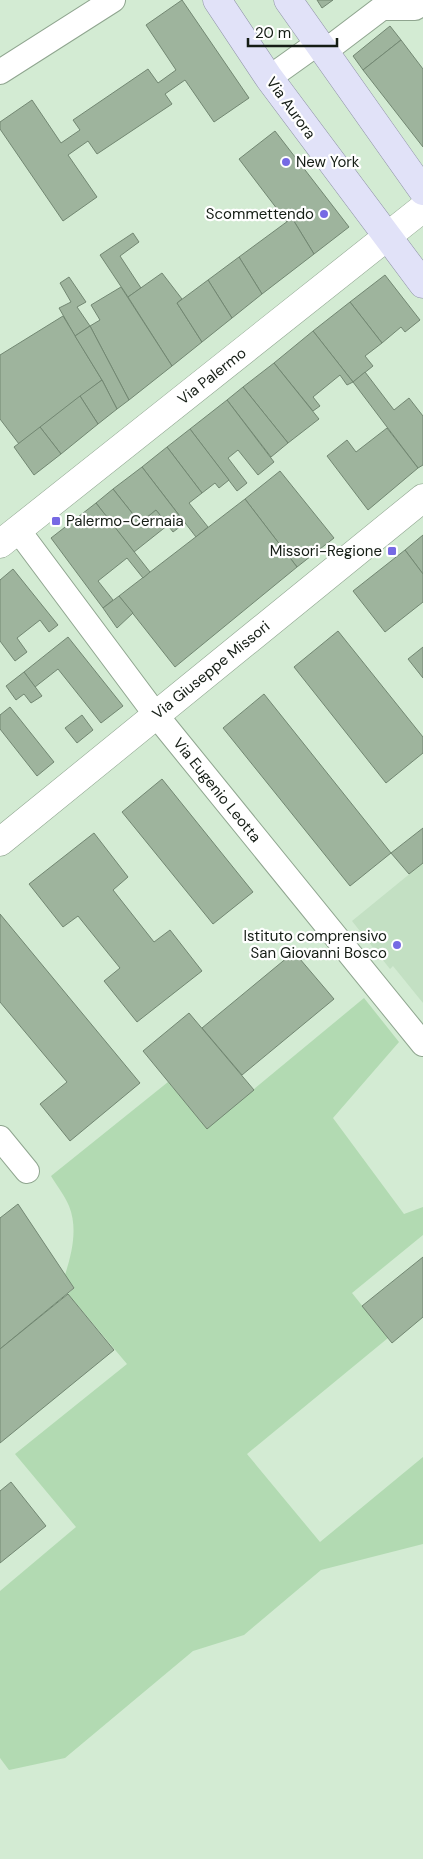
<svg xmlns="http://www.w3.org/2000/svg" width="423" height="1859" viewBox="0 0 423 1859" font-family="'DM Sans',sans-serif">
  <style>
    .built { fill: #c3e0c3 }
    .green { fill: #b2dab2 }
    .building { fill: #9eb49d; stroke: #728772 }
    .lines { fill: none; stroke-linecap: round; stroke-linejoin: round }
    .minor-casing { stroke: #8fa58f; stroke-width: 26 }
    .secondary-casing { stroke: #8fa58f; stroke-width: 29 }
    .primary-casing { stroke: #8d90a5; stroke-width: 29 }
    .minor { stroke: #fff; stroke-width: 24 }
    .secondary { stroke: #fff; stroke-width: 28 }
    .primary { stroke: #e1e2f8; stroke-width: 28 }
    .poi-dot { fill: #7669e4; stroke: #fff; stroke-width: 2 }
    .labels { text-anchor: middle; stroke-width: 4.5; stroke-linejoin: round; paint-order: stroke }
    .street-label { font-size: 15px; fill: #151d15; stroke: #fff }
    .poi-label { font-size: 15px; fill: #151d15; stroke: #fff; text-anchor: end }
  </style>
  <rect width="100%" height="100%" fill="#d3ebd3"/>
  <path class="built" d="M423,863V1003L393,966L390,969L352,921Z"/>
  <path class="green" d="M364,998L399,1042L333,1118L404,1214L423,1207V1235L352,1293L388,1338L247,1454L320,1542L423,1457V1544L321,1570L244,1635L193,1651L65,1758L9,1770L0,1758V1591L76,1527L15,1454L127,1364L68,1294L74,1288L65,1275C72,1253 78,1228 69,1206C65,1196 57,1186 51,1176L168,1082L207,1128Z"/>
  <g class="building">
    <path d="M182,0L249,98L214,122L185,80L165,94L172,104L97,154L88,141L68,155L97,197L63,221L0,129V122L32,100L61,143L80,130L73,120L148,69L158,83L176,70L146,25Z"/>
    <path d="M317,0H333L322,8Z"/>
    <path d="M390,26L401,40L363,70L353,56Z"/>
    <path d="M401,40L423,69V147L363,70Z"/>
    <path d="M275,131L349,227L314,254L292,218L287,222L239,159Z"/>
    <path d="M292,218L314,254L262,294L239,257Z"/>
    <path d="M133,233L139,242L120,256L141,288L128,297L100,255Z"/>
    <path d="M239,257L262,294L232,318L208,280Z"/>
    <path d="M162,273L182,299L177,303L202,342L172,366L128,297Z"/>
    <path d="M385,275L420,320L405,332L401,327L382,343L350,302Z"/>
    <path d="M69,277L86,302L77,307L90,326L75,336L59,308L71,302L60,283Z"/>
    <path d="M208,280L232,318L202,342L177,303Z"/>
    <path d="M121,287L172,366L129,400L90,326L100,320L91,305Z"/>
    <path d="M350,302L382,343L365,356L373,366L353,382L313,331Z"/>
    <path d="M63,316L102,380L19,444L0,419V355Z"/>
    <path d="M90,326L129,400L117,409L102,380L75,336Z"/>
    <path d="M313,331L353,382L347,385L340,375L313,397L320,406L313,411L274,363Z"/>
    <path d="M274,363L319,419L288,443L243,387Z"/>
    <path d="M365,372L394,410L409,398L423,416V465L418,468L353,382Z"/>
    <path d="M102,380L117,409L98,424L80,396Z"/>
    <path d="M243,387L288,443L271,457L227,400Z"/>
    <path d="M80,396L98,424L61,454L40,427Z"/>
    <path d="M227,400L274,462L258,475L238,450L228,458L247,483L237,491L190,429Z"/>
    <path d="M40,427L61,454L34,475L14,447Z"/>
    <path d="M387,428L418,468L368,510L327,456L347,440L356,452Z"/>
    <path d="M190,429L229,480L219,488L215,483L202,493L167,447Z"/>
    <path d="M167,447L202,493L189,503L208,527L196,537L142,467Z"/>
    <path d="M142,467L185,523L173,532L156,510L140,523L113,489Z"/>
    <path d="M280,471L334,538L297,567L245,499Z"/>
    <path d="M113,489L140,523L156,510L168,525L134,552L96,503Z"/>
    <path d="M245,499L297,567L175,667L119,596Z"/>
    <path d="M96,503L150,572L143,578L127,558L98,581L113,600L103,608L51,538Z"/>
    <path d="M423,535V574L405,550Z"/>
    <path d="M405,550L423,574V602L385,632L353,591Z"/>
    <path d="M13,569L58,625L49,632L40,620L17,638L27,652L15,661L0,641V580Z"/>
    <path d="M119,596L133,613L117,628L103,608Z"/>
    <path d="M338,631L423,737V753L386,783L294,667Z"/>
    <path d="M68,637L123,706L101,723L58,669L35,687L24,672Z"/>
    <path d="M423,647V678L408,659Z"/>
    <path d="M24,672L42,696L31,703L24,694L16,700L6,686Z"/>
    <path d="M264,694L391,853L350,886L223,728Z"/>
    <path d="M10,707L54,762L37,776L0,729V715Z"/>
    <path d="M82,715L93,730L77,743L65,728Z"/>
    <path d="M162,779L253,892L213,924L122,812Z"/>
    <path d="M423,828V863L409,874L391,853Z"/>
    <path d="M94,833L128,877L113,890L154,942L170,930L202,971L137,1022L104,981L120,968L78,916L63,927L29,884Z"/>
    <path d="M0,914L140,1083L70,1141L40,1104L67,1082L0,1002Z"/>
    <path d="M294,952L334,999L242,1075L202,1028Z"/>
    <path d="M189,1013L254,1090L207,1129L143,1051Z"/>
    <path d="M18,1204L74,1288L0,1349V1218Z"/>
    <path d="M423,1257V1317L392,1343L362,1306Z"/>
    <path d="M68,1294L114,1350L0,1443V1349Z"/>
    <path d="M11,1482L46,1526L0,1563V1491Z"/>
  </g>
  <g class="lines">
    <defs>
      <g id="minor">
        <path d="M324,52L382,8H415L423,2"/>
        <path d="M0,72L113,0"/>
        <path d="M269,78L318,43"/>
        <path d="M18,530L156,715L423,1044"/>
        <path d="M0,1138L27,1171"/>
      </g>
      <g id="secondary">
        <path d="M0,544L423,208"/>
        <path d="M0,842L423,498"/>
      </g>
      <g id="primary">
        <path d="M217,0L269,78L423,284"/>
        <path d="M288,0L423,191"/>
      </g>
    </defs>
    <use href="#minor" class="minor-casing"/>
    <use href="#secondary" class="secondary-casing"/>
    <use href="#primary" class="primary-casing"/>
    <use href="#minor" class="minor"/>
    <use href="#secondary" class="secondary"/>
    <use href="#primary" class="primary"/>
  </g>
  <g class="poi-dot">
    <circle cx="286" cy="162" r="5"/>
    <circle cx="324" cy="214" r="5"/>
    <rect x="51" y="516" width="10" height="10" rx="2.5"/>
    <rect x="387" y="546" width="10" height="10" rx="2.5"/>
    <circle cx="397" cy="945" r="5"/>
  </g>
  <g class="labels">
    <g class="street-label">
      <text transform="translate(291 108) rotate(54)" y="5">Via Aurora</text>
      <text transform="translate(212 376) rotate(-38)" y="5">Via Palermo</text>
      <text transform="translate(211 670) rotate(-39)" y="5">Via Giuseppe Missori</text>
      <text transform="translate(217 790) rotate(51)" y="5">Via Eugenio Leotta</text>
    </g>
    <g class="poi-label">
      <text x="296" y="167" text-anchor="start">New York</text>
      <text x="314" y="219">Scommettendo</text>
      <text x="66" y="526" text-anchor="start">Palermo-Cernaia</text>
      <text x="382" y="556">Missori-Regione</text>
      <text x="387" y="941">Istituto comprensivo<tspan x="387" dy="17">San Giovanni Bosco</tspan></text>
    </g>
  </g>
  <path d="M248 38v8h89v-8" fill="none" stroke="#151d15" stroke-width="2.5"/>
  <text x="255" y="38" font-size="15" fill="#151d15" stroke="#ffffff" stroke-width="4" paint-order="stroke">20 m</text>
</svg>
